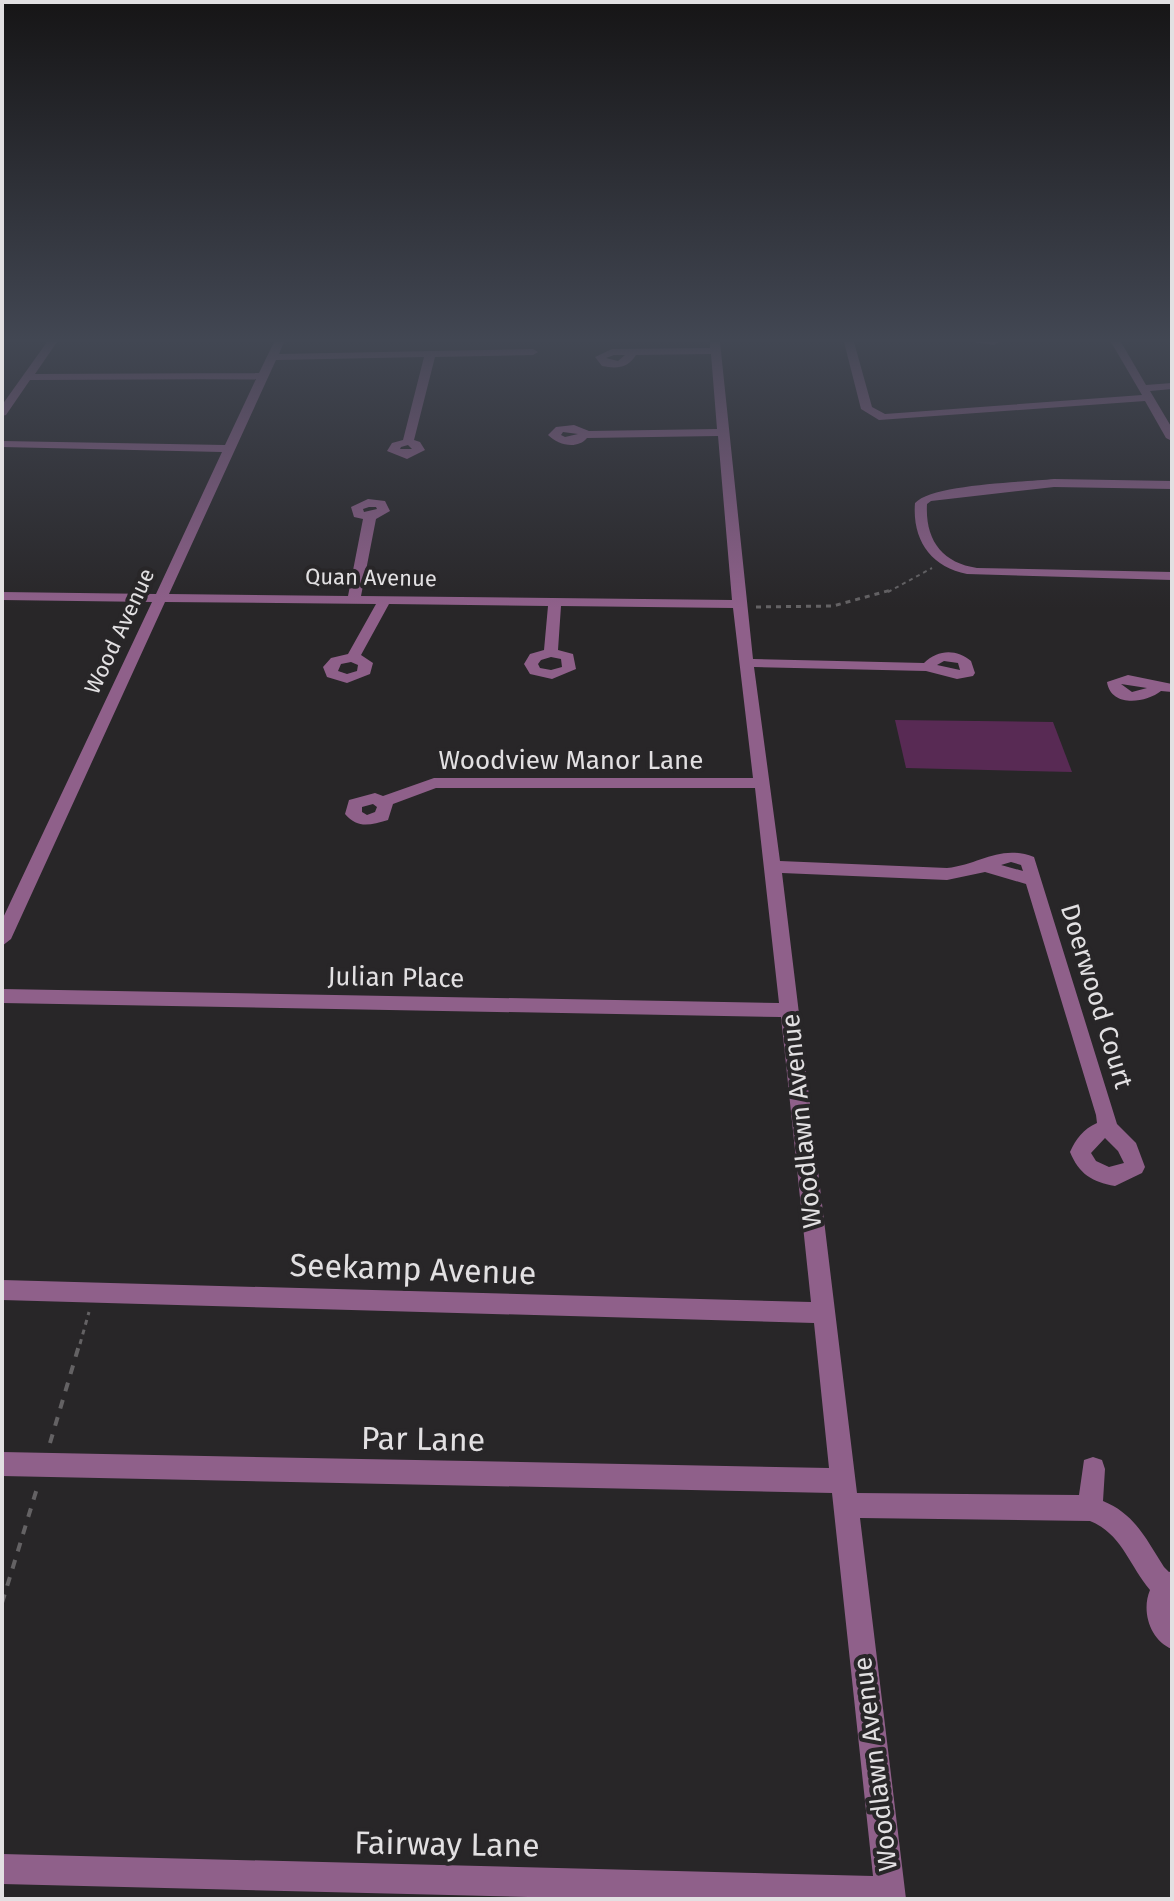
<svg xmlns="http://www.w3.org/2000/svg" width="1174" height="1901" viewBox="0 0 1174 1901" font-family="'Fira Sans',sans-serif">
  <style>
    .green { fill: #582a54 }
    .lines { fill: none; stroke-linecap: round; stroke-linejoin: round }
    .path-far2 { stroke: #646264; stroke-width: 2; stroke-dasharray: 4 4; stroke-linecap: butt }
    .path-far1 { stroke: #646264; stroke-width: 3; stroke-dasharray: 5 5; stroke-linecap: butt }
    .path { stroke: #646264; stroke-width: 4; stroke-dasharray: 9 9; stroke-linecap: butt }
    .minor { fill: #8f608a; fill-rule: evenodd }
    .labels { text-anchor: middle; stroke-width: 8; stroke-linejoin: round; paint-order: stroke }
    .far-street-label { font-size: 22px; fill: #e2e0e2; stroke: #282628 }
    .street-label { font-size: 26px; fill: #e2e0e2; stroke: #282628 }
    .near-street-label { font-size: 32px; fill: #e2e0e2; stroke: #282628 }
  </style>
  <rect width="100%" height="100%" fill="#282628"/>
  <path class="green" d="M895,720L1053,722L1072,772L906,768Z"/>
  <g class="lines">
    <path class="path-far2" d="M888,592L932,568"/>
    <g class="path-far1">
      <path d="M756,607L833,606L891,590"/>
      <path d="M80,1344L89,1312"/>
    </g>
    <g class="path">
      <path d="M50,1443L80,1342"/>
      <path d="M2,1603L38,1485"/>
    </g>
    <g class="minor">
      <path d="M47,342H57L35,374L259,373L274,342H284L279,354L533,349L538,352L533,355L435,357L414,440L420,442L425,450L407,459L387,451L392,443L403,440L424,357L276,360L169,594L348,596L363,519L354,517L351,507L368,499L385,501L390,511L376,519L361,596L732,600L718,436L587,438C577,450 558,445 548,435L556,427L574,425L589,431L717,429L711,354L636,355C628,368 617,369 602,366L595,357L612,349L710,348V342H720L753,659L924,663C938,649 957,649 971,661L975,673L973,676L957,679L926,671L754,667L780,861L947,868C981,864 1000,844 1034,857L1117,1124L1136,1143L1145,1167L1142,1173L1115,1186C1092,1182 1079,1174 1070,1152C1076,1139 1083,1129 1097,1123L1096,1115L1026,884L985,872L947,880L782,873L857,1493L1079,1495L1084,1460L1093,1457L1102,1460L1105,1469L1103,1501C1135,1514 1146,1539 1164,1567L1169,1572L1172,1571V1649C1150,1640 1141,1611 1150,1590C1129,1565 1122,1534 1090,1521L860,1518L906,1899H609L2,1884V1854L873,1876L832,1493L2,1476V1452L829,1468L814,1323L2,1300V1280L811,1302L781,1017L2,1003V989L779,1003L755,788H436L393,804L388,820C370,825 358,829 345,814L349,800L375,793L383,796L434,778H753L733,608L561,606L558,650L573,654L576,669L552,679L530,674L524,664L530,654L544,650L548,606L389,604L361,655L373,663L370,674L347,683L327,677L323,667L331,658L348,654L376,604L165,602L11,939L2,946V920L152,602L2,600V592L156,594L222,452L2,447V441L225,445L256,379L30,380L6,415L2,416V405ZM614,355H625L618,361L606,358ZM563,432L578,434L565,437L561,435ZM408,445L412,449H400L401,447ZM369,507H376L377,509L364,512L363,509ZM551,657L561,659L562,667L551,670L540,668L538,664L541,660ZM944,661L958,663L960,670L937,665ZM351,662L358,665L357,671L347,674L338,671L341,664ZM373,804L377,807L375,812L367,815L362,812V807ZM1011,862L1021,865L1023,871L1001,865ZM1105,1138L1118,1151L1124,1163L1109,1167L1096,1161L1091,1153Z"/>
      <path d="M844,342H854L872,407L885,414L1142,395L1111,342H1121L1146,385L1172,383V389L1150,391L1172,428V441L1166,438L1145,401L879,420L861,409Z"/>
      <path d="M974,342H999L994,345Z"/>
      <path d="M1054,479L1172,481V489L1054,487L931,501L927,504C925,540 942,563 977,568L1172,572V580L967,574C931,567 912,540 915,503C932,484 1025,482 1054,479Z"/>
      <path d="M1128,675L1172,684V692L1161,691C1146,703 1111,708 1107,682ZM1121,684L1147,688L1132,692Z"/>
    </g>
  </g>
  <linearGradient id="sky" x2="0" y2="1"><stop stop-color="#161516"/><stop offset="0.56" stop-color="#424753"/><stop offset="1" stop-color="#424753" stop-opacity="0"/></linearGradient>
  <rect width="1174" height="608" fill="url(#sky)"/>
  <g class="labels">
    <g class="far-street-label">
      <text transform="translate(371 577) rotate(1)" y="8">Quan Avenue</text>
      <text transform="translate(119 631) rotate(-65)" y="8">Wood Avenue</text>
    </g>
    <g class="street-label">
      <text x="571" y="769">Woodview Manor Lane</text>
      <text transform="translate(396 977) rotate(1)" y="9">Julian Place</text>
      <text transform="translate(1097 996) rotate(73)" y="9">Doerwood Court</text>
      <text transform="translate(801 1121) rotate(-96)" y="9">Woodlawn Avenue</text>
      <text transform="translate(875 1764) rotate(-97)" y="9">Woodlawn Avenue</text>
    </g>
    <g class="near-street-label">
      <text transform="translate(413 1269) rotate(2)" y="11">Seekamp Avenue</text>
      <text transform="translate(423 1439) rotate(1)" y="11">Par Lane</text>
      <text transform="translate(447 1844) rotate(1)" y="11">Fairway Lane</text>
    </g>
  </g>
  <rect width="1174" height="1901" fill="none" stroke="#e2e0e2" stroke-width="8"/>
</svg>
